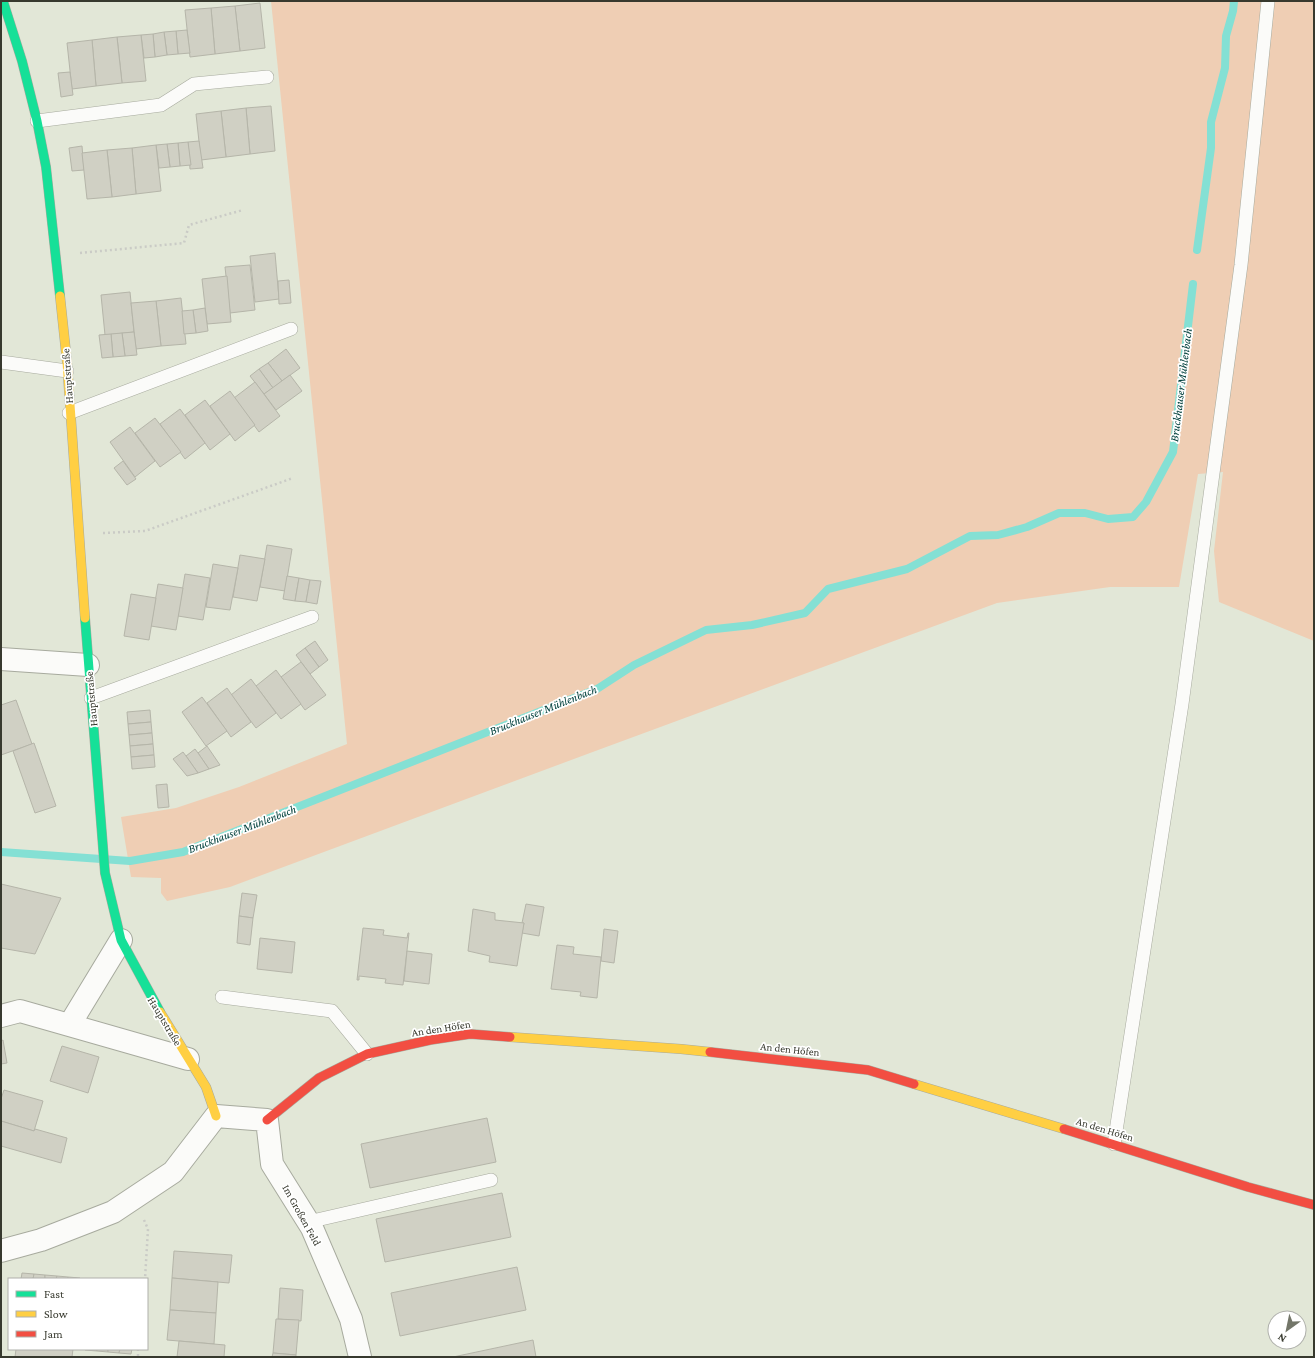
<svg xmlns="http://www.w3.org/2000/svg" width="1315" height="1358" viewBox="0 0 1315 1358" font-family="'Crimson Pro',serif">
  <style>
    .green { fill: #efceb4 }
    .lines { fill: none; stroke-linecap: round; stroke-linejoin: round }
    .stream { stroke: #84e0d4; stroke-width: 8 }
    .building { fill: #d0d0c4; stroke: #b5b5a9 }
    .lane-casing { stroke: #a7aa9e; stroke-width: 14 }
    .street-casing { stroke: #a7aa9e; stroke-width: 24 }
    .fast-casing { stroke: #a7aa9e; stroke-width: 10 }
    .slow-casing { stroke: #a7aa9e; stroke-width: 10 }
    .jam-casing { stroke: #a7aa9e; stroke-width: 10 }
    .path { stroke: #cacbc6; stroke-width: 2.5; stroke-dasharray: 2 3; stroke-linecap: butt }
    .lane { stroke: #fbfbf9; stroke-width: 13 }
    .street { stroke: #fbfbf9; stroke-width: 22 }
    .fast { stroke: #16e098; stroke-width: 9 }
    .slow { stroke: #ffcf43; stroke-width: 9 }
    .jam { stroke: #f24e42; stroke-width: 9 }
    .labels { text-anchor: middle; stroke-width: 3.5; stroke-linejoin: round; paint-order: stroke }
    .street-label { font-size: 11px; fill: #37392e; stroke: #fff }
    .water-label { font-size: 12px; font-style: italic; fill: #02413d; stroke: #fff }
  </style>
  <rect width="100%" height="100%" fill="#e2e7d7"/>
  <path class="green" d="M271,1H1314V641L1219,602L1214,551L1223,472L1198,474L1179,587H1110L997,603L590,753L230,887L167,901L161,893V878L131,877L121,817L176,808L239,787L347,744Z"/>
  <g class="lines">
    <g class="stream">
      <path d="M1197,250L1211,148V122L1225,68L1226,36L1233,11L1234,1"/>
      <path d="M1,852L130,861L183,852L597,689L634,665L706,630L752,625L805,613L828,589L907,569L970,536L998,535L1027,527L1059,513H1085L1108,519L1133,517L1146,502L1173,452L1193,284"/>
    </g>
  </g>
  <g class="building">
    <path d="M260,3L265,48L240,51L235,6Z"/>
    <path d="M235,6L240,51L215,54L211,8Z"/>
    <path d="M211,8L215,54L190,57L185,10Z"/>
    <path d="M187,30L190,53L178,54L176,31Z"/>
    <path d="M176,31L178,54L167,55L164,32Z"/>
    <path d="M164,32L167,55L155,57L153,34Z"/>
    <path d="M153,34L155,57L144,58L141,35Z"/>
    <path d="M141,35L146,81L122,83L117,37Z"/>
    <path d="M117,37L122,83L96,86L92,40Z"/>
    <path d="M92,40L96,86L72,89L67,43Z"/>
    <path d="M70,72L73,95L61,97L58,73Z"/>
    <path d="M271,106L275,151L250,154L246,108Z"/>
    <path d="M246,108L250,154L226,157L221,111Z"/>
    <path d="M221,111L226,157L201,160L196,114Z"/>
    <path d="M199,141L203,168L190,169L188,142Z"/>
    <path d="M188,142L191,165L180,166L178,143Z"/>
    <path d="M178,143L180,166L170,167L167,144Z"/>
    <path d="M167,144L170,167L159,168L156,145Z"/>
    <path d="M156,145L161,191L136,194L132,148Z"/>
    <path d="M82,146L84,170L72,171L69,148Z"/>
    <path d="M132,148L136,194L112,197L107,150Z"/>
    <path d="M107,150L112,197L87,199L82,153Z"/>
    <path d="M275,253L279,299L255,302L250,256Z"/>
    <path d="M250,265L255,310L230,313L225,267Z"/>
    <path d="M227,276L231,322L207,324L202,279Z"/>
    <path d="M289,280L291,303L279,304L278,281Z"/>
    <path d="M130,292L134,332L105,335L101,295Z"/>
    <path d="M181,298L186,344L161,346L156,301Z"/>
    <path d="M156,301L161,346L136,349L131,303Z"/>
    <path d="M205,308L208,331L196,333L193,310Z"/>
    <path d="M193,310L196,333L184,334L182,311Z"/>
    <path d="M134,332L137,355L125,356L122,333Z"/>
    <path d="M122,333L125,356L113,357L111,334Z"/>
    <path d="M111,334L113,357L102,358L99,335Z"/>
    <path d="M286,349L300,368L282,381L268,363Z"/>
    <path d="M268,363L282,381L273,388L259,369Z"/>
    <path d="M259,369L273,388L264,394L250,376Z"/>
    <path d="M290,375L302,391L276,410L264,394Z"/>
    <path d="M255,382L280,416L259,432L234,398Z"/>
    <path d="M230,391L255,425L235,441L210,406Z"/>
    <path d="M205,400L230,434L210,450L185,415Z"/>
    <path d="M180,409L205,443L185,459L160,424Z"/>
    <path d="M155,418L181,452L160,467L135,433Z"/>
    <path d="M130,427L155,461L135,477L110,442Z"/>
    <path d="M123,461L136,479L127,485L114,468Z"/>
    <path d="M267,545L292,549L285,591L260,587Z"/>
    <path d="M240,555L265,559L257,601L233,597Z"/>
    <path d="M213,564L238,568L230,610L206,607Z"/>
    <path d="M185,574L210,578L203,620L178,616Z"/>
    <path d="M287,576L299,578L295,601L283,599Z"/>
    <path d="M299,578L310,580L306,602L295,601Z"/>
    <path d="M310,580L321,581L317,604L306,602Z"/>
    <path d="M158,584L183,588L176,630L151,626Z"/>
    <path d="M131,594L156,598L149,640L124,636Z"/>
    <path d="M315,641L328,660L319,667L305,648Z"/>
    <path d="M305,648L319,667L310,674L296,655Z"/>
    <path d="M301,662L326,695L305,710L281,677Z"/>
    <path d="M276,670L301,704L281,719L256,686Z"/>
    <path d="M251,679L276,713L256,728L231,695Z"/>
    <path d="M227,688L251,722L231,737L207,703Z"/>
    <path d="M202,697L227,731L206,746L182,712Z"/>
    <path d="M16,700L32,744L1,755V705Z"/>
    <path d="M150,710L151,722L128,724L127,712Z"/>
    <path d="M151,722L152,733L129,735L128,724Z"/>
    <path d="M152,733L153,744L130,746L129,735Z"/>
    <path d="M34,743L56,806L35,813L13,751Z"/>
    <path d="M153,744L154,755L131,757L130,746Z"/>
    <path d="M207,746L220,765L209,769L198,753Z"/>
    <path d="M195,749L198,753L209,769L198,773L186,756Z"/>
    <path d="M183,752L186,756L198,773L187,776L173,759Z"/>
    <path d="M154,755L155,767L132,769L131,757Z"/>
    <path d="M167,784L169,807L158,808L156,785Z"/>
    <path d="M1,884L61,898L35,954L1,948Z"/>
    <path d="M242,893L257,895L253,918L239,916Z"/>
    <path d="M526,904L544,907L539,936L522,933L524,923H522Z"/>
    <path d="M473,909L495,913V920L524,923L517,966L489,962L490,956L468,951Z"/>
    <path d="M239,916L253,918L250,945L237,943Z"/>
    <path d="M363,928L384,930L383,935L407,938L408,933H409L403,985L385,983L386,979L359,976V980H357Z"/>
    <path d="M604,929L618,931L614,963L601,961Z"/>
    <path d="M260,938L295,942L292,973L257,969Z"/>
    <path d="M557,945L574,947L573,954L601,957L597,998L580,996L581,992L551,989Z"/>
    <path d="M407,951L432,954L429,984L404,981Z"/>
    <path d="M3,1040L7,1063L1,1064V1041Z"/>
    <path d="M62,1046L99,1057L88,1093L50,1081Z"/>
    <path d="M4,1090L43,1101L34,1131L1,1121V1099Z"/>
    <path d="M487,1118L496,1162L370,1188L361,1144Z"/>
    <path d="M1,1121L34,1131L35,1129L67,1138L61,1163L1,1146Z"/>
    <path d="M502,1193L511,1237L385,1262L376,1219Z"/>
    <path d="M174,1251L232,1255L229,1283L172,1278Z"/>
    <path d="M517,1267L526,1310L400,1336L391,1293Z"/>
    <path d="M22,1273L34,1274L33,1279H21Z"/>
    <path d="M34,1274L45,1275V1279H33Z"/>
    <path d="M45,1275L57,1276L56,1279H45Z"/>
    <path d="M57,1276L68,1277V1279H56Z"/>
    <path d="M68,1277L80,1278L79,1279H68Z"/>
    <path d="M172,1278L218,1282L216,1313L170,1310Z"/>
    <path d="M280,1288L303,1290L301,1321L278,1319Z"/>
    <path d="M170,1310L216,1313L214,1344L167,1340Z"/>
    <path d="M276,1319L299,1320L296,1355L273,1353Z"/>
    <path d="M533,1340L536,1357H453Z"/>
    <path d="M179,1341L225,1345L224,1357H177Z"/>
    <path d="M16,1349H73L72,1357H15Z"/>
    <path d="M85,1349H97V1351L85,1350Z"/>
    <path d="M97,1349H108V1352L97,1351Z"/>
    <path d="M108,1349H120L119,1353L108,1352Z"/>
    <path d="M120,1349H132L131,1354L119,1353Z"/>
    <path d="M273,1353L296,1355V1357H272Z"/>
  </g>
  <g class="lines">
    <defs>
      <g id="lane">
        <path d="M37,121L161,105L194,84L267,77"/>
        <path d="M1,362L67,371"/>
        <path d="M69,413L291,329"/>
        <path d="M91,698L312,617"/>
        <path d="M222,997L332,1011L367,1054"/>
        <path d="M1114,1144L1182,704L1241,265L1268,1"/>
        <path d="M308,1222L491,1180"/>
      </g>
      <g id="street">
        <path d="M1,659L88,665"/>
        <path d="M1,1016L20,1011L188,1059"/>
        <path d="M70,1024L121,940"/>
        <path d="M1,1251L41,1240L113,1212L173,1172L216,1116L267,1120L272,1164L312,1228L351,1319L360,1357"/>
      </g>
      <g id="fast">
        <path d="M3,1L22,61L37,121L46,167L60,296"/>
        <path d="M85,618L105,873L121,940L160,1012"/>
      </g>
      <g id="slow">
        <path d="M60,296L67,362L85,618"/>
        <path d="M160,1012L206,1087L216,1116"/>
        <path d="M510,1037L681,1049L710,1052"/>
        <path d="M914,1084L1064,1129"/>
      </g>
      <g id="jam">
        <path d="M710,1052L868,1070L914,1084"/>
        <path d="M267,1120L319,1078L367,1054L430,1040L470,1034L510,1037"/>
        <path d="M1064,1129L1248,1187L1314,1205"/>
      </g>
    </defs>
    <use href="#lane" class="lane-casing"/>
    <use href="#street" class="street-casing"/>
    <use href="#fast" class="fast-casing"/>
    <use href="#slow" class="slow-casing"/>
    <use href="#jam" class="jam-casing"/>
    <g class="path">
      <path d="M80,253L184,243L189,225L243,210"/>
      <path d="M103,533L145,531L293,478"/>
      <path d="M144,1220L148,1229L145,1279"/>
      <path d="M138,1349V1357"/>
    </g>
    <use href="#lane" class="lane"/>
    <use href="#street" class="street"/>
    <use href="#fast" class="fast"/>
    <use href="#slow" class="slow"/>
    <use href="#jam" class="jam"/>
  </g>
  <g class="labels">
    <g class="street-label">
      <text transform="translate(67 376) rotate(-94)" y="4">Hauptstraße</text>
      <text transform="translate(91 699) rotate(-95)" y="4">Hauptstraße</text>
      <text transform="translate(165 1021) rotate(59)" y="4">Hauptstraße</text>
      <text transform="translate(441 1028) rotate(-9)" y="4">An den Höfen</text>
      <text transform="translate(790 1049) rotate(6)" y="4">An den Höfen</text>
      <text transform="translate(1105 1129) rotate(17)" y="4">An den Höfen</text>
      <text transform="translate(302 1215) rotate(61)" y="4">Im Großen Feld</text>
    </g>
    <g class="water-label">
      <text transform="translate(1181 385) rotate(-83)" y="4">Bruckhauser Mühlenbach</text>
      <text transform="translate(543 710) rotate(-22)" y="4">Bruckhauser Mühlenbach</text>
      <text transform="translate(242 829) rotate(-21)" y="4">Bruckhauser Mühlenbach</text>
    </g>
  </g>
  <rect width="1315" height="1358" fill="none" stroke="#37392e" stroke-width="4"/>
  <rect x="8" y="1278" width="140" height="72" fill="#ffffff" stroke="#afb0ab"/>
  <rect x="16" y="1291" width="20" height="6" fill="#16e098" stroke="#afb0ab"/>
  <text x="44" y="1298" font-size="12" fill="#37392e">Fast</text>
  <rect x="16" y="1311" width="20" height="6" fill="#ffcf43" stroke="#afb0ab"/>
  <text x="44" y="1318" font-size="12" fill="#37392e">Slow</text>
  <rect x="16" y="1331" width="20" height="6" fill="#f24e42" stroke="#afb0ab"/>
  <text x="44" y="1338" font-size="12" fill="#37392e">Jam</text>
  <g transform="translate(1287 1330) rotate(213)"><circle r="19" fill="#ffffff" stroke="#afb0ab"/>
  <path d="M0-3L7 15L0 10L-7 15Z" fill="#737669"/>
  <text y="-6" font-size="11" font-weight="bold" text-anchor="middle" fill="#37392e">N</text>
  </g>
</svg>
